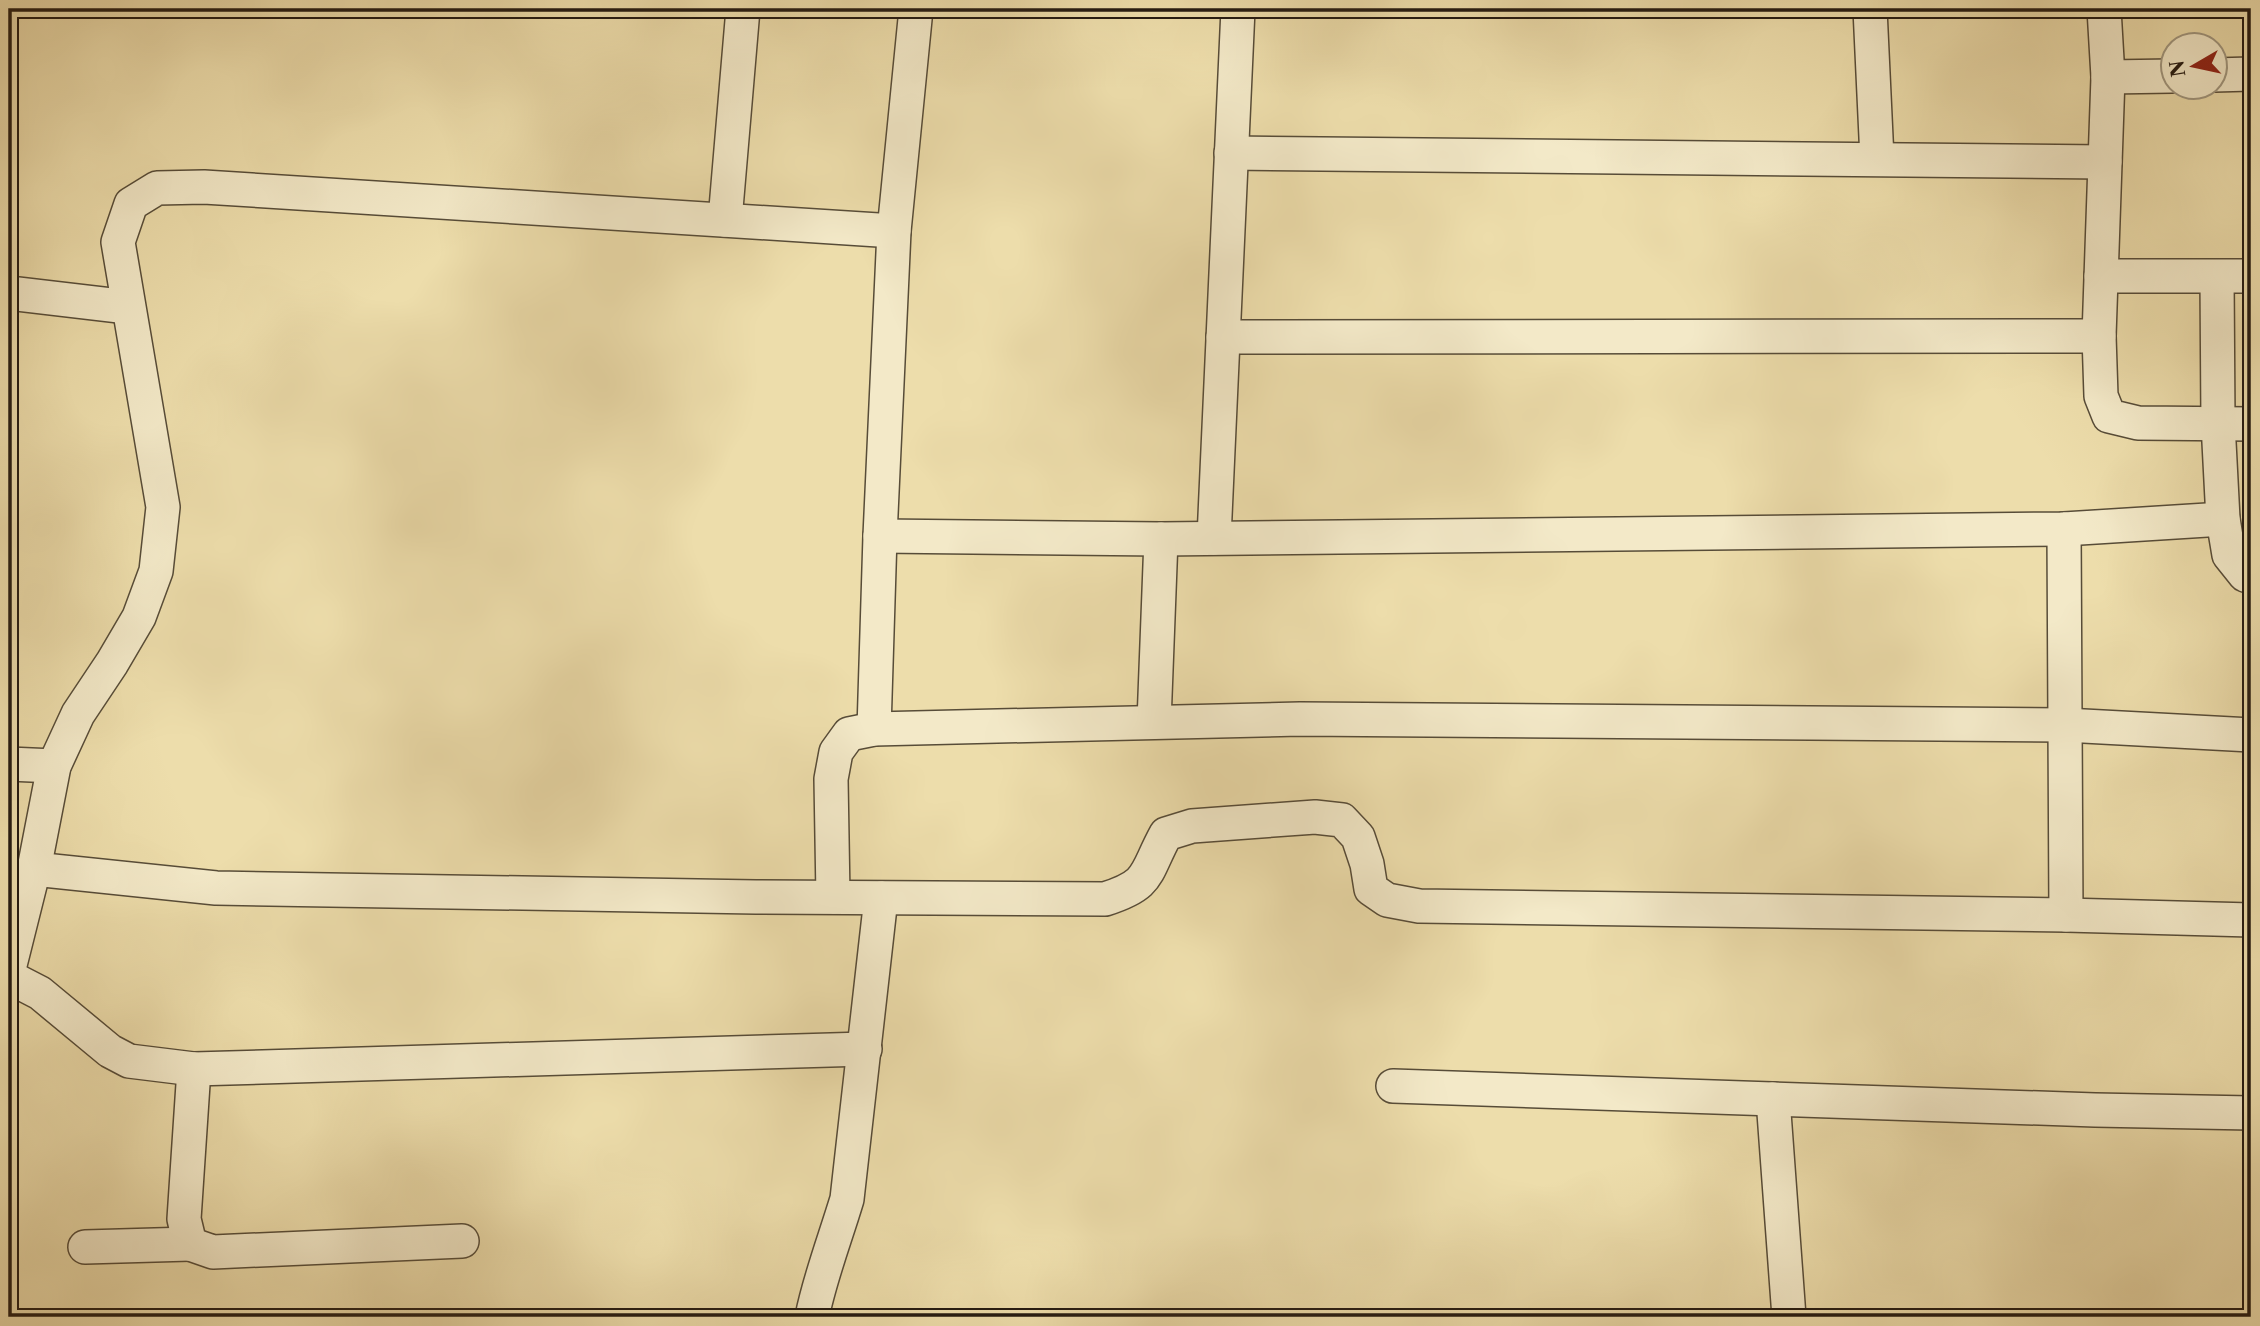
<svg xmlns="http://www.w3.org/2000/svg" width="2260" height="1326" viewBox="0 0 2260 1326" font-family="'Libre Caslon Text',serif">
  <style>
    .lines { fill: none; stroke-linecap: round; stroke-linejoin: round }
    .minor-casing { stroke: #574c38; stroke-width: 36 }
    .minor { stroke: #f3e9c8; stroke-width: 33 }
  </style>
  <rect width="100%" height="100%" fill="#edddab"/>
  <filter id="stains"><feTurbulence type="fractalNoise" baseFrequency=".00286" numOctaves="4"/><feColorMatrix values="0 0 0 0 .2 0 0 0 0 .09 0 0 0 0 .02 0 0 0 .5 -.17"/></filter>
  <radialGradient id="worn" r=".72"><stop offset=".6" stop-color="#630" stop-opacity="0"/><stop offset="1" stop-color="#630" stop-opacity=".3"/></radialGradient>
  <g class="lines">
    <defs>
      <g id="minor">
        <path d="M1870,9L1877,159"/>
        <path d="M2104,9L2108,77L2099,336L2101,396L2109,416L2138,423L2251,424"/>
        <path d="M2214,75L2251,74"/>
        <path d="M2108,77L2172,76"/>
        <path d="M1231,153L2105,162"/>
        <path d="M725,220L743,9"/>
        <path d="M2101,276H2251"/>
        <path d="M2217,277L2218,423L2223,519L2229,555L2245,575L2251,577"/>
        <path d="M9,293L128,307"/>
        <path d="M1223,337L2099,336"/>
        <path d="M2064,529L2066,915"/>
        <path d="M880,536L1161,539L2064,529L2223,519"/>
        <path d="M1214,538L1238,9"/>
        <path d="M1154,722L1161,539"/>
        <path d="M874,729L880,536L894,231L916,9"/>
        <path d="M9,764L54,766"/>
        <path d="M34,869L216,888L756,897L1105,899C1152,884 1144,874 1166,834L1192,826L1315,817L1342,820L1358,837L1367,864L1371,889L1387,900L1419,906L2066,915L2251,920"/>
        <path d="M833,897L831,779L836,752L849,734L874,729L1300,719L2065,725L2251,735"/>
        <path d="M9,969L34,869L54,766L78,714L112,663L139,617L156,571L163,507L118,242L131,204L157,188L204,187L894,231"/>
        <path d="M9,977L40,993L110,1051L129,1061L194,1069L865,1049"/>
        <path d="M194,1069L184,1219L190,1244L213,1252L462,1241"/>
        <path d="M1393,1086L2095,1110L2251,1113"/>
        <path d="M1773,1099L1789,1317"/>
        <path d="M85,1247L190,1244"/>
        <path d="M812,1317C820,1277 835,1239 847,1199L881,898"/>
      </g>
    </defs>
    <use href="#minor" class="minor-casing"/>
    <use href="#minor" class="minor"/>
  </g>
  <rect width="2260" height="1326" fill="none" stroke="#edddab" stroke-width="35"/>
  <rect x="10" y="10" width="2239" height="1305" fill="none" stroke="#251b12" stroke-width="3.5"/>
  <rect x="18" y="18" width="2225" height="1291" fill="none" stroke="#251b12" stroke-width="2"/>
  <g transform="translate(2194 66) rotate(261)"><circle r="33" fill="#f3e9c8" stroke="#a1977f" stroke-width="2"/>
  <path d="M0-5L12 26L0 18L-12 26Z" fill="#8f2418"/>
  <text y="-10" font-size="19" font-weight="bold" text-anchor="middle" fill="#251b12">N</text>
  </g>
  <rect width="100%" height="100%" filter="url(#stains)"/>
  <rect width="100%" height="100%" fill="url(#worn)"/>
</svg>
